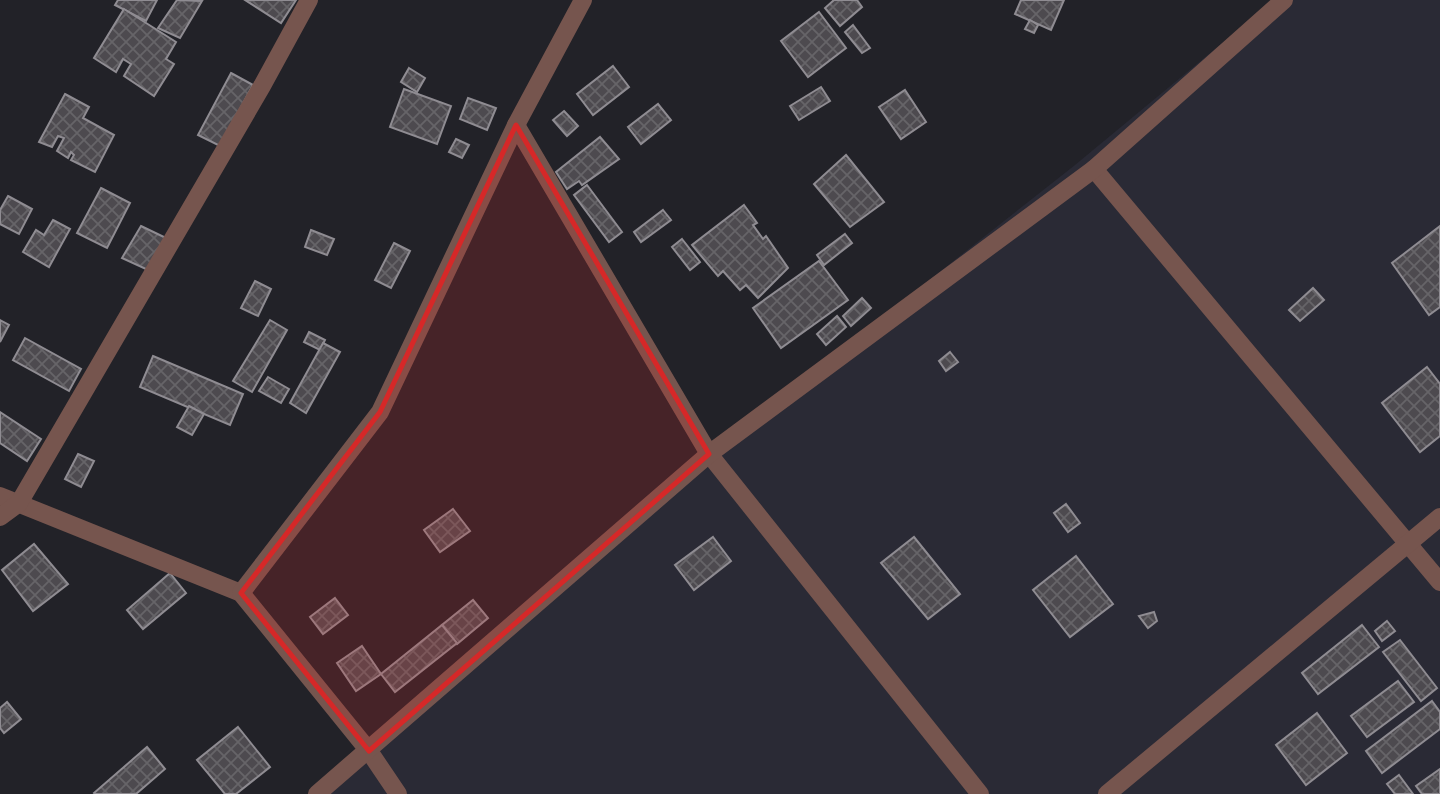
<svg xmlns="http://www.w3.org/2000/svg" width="1440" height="794" viewBox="0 0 1440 794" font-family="'Open Sans',sans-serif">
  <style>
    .built { fill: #2a2a35 }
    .building { fill: url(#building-cross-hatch); stroke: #8f8c92; stroke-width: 2 }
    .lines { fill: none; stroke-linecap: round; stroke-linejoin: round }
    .street { stroke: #76554e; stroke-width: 18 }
    .marked { fill: #d62828; fill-opacity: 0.2; stroke: #d62828; stroke-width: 5; stroke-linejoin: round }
  </style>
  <defs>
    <pattern id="building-cross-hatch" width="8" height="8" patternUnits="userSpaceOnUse" patternTransform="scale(1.75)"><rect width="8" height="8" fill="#4d4a4f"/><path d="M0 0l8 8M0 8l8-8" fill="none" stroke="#666468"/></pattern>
  </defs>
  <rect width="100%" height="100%" fill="#222228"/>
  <path class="built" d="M1274,0H1440V794H317L709,454L1075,165Z"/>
  <g class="building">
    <path d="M118,0H157L146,21L115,5Z"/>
    <path d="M177,0L202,1L180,38L158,28Z"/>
    <path d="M245,0H296L281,23Z"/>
    <path d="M834,0H857L862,7L840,26L825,8Z"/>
    <path d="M1021,0H1064L1051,30L1015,14Z"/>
    <path d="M124,9L176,42L166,59L174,64L154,96L124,76L131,64L123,59L116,72L94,58Z"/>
    <path d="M819,12L846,48L808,77L781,41Z"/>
    <path d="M1030,20L1038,25L1034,33L1025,29Z"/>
    <path d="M853,25L870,48L862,53L845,32Z"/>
    <path d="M613,66L629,87L593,115L577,94Z"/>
    <path d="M409,68L425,78L417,92L401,82Z"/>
    <path d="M231,73L253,85L220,146L198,135Z"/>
    <path d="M821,87L830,101L799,120L790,106Z"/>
    <path d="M404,89L451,106L437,144L390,127Z"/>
    <path d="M905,90L926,122L901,139L879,107Z"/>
    <path d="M65,94L89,107L83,118L114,135L95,172L71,160L74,155L71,152L68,158L57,151L64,138L58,136L52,147L39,142Z"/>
    <path d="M468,98L496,108L487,130L460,119Z"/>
    <path d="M658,104L671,120L641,144L628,127Z"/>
    <path d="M564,111L578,126L567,136L553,120Z"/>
    <path d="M600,137L619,159L582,185L579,181L567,189L556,172Z"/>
    <path d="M456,139L469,145L462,158L449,152Z"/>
    <path d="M846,155L884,202L850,227L814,184Z"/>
    <path d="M587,185L622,232L609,242L574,195Z"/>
    <path d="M101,188L130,203L107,248L77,233Z"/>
    <path d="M8,196L32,209L19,234L0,224V210Z"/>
    <path d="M744,205L757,223L753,225L763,239L766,236L788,268L758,298L746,285L740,290L723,271L718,276L692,245Z"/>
    <path d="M663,210L671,220L641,242L634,232Z"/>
    <path d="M53,220L70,229L49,267L23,252L36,230L44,235Z"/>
    <path d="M141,226L166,238L148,270L122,258Z"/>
    <path d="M1440,226V307L1429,315L1392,263Z"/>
    <path d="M311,230L334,239L327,255L305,247Z"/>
    <path d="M845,234L852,243L824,265L817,255Z"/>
    <path d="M682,239L700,262L690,270L672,247Z"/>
    <path d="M394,243L410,251L391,288L375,280Z"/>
    <path d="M819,261L848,300L781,348L753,308Z"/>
    <path d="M255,281L271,289L258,316L241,308Z"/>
    <path d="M1313,288L1324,300L1300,321L1289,310Z"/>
    <path d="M862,298L871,308L851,326L843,316Z"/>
    <path d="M837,316L846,327L826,345L817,334Z"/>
    <path d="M0,320L9,325L0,342Z"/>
    <path d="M270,320L287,330L252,392L233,381Z"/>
    <path d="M309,332L325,340L320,350L304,342Z"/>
    <path d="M25,338L81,369L69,391L13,360Z"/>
    <path d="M323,343L340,352L306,413L290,403Z"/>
    <path d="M950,352L958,362L946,371L939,361Z"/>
    <path d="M153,356L243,394L230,425L140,387Z"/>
    <path d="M1427,367L1440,384V436L1420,452L1382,403Z"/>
    <path d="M268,377L289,389L281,403L259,391Z"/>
    <path d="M189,406L204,414L192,435L177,427Z"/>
    <path d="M0,412L41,439L27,461L0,443Z"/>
    <path d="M78,454L94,461L81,487L65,479Z"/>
    <path d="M1066,504L1080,523L1068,532L1054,513Z"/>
    <path d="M453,509L470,531L440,552L424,530Z"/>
    <path d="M713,537L731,561L694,590L675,565Z"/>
    <path d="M914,537L960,594L928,619L881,563Z"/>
    <path d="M34,544L68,584L33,611L2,570Z"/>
    <path d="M1076,556L1113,604L1070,637L1033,590Z"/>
    <path d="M170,573L186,593L143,629L127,610Z"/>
    <path d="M335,598L348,615L323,634L310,617Z"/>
    <path d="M473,600L488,618L457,644L442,625Z"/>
    <path d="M1154,612L1157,621L1148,628L1139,616Z"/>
    <path d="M1387,621L1395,631L1382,641L1375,631Z"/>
    <path d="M442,625L457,643L395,692L381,674Z"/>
    <path d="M1362,625L1379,647L1318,694L1302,673Z"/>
    <path d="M1400,640L1437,688L1421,701L1383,652Z"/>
    <path d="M362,646L381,674L356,691L337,663Z"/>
    <path d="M1398,681L1414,702L1367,737L1351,716Z"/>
    <path d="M1432,701L1440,712V729L1382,773L1366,751Z"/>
    <path d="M7,702L21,719L4,733L0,728V708Z"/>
    <path d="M1317,713L1347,753L1306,785L1276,745Z"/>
    <path d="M238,727L270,767L236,794H225L197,760Z"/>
    <path d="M147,747L165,769L136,794H95L94,793Z"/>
    <path d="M1440,769V794H1422L1416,786Z"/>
    <path d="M1399,775L1413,794H1395L1387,784Z"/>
  </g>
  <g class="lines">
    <g class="street">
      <path d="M516,125L709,454L980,794"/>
      <path d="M1094,169L1440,582"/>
      <path d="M0,496L241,593L369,751L398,794"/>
      <path d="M0,517L19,503L262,86L309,0"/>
      <path d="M241,593L380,412L516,125L583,0"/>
      <path d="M317,794L709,454L1094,169L1284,0"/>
      <path d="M1107,794L1440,517"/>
    </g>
  </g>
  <path class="marked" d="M516,125L709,454L369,751L241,593L380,412Z"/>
</svg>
